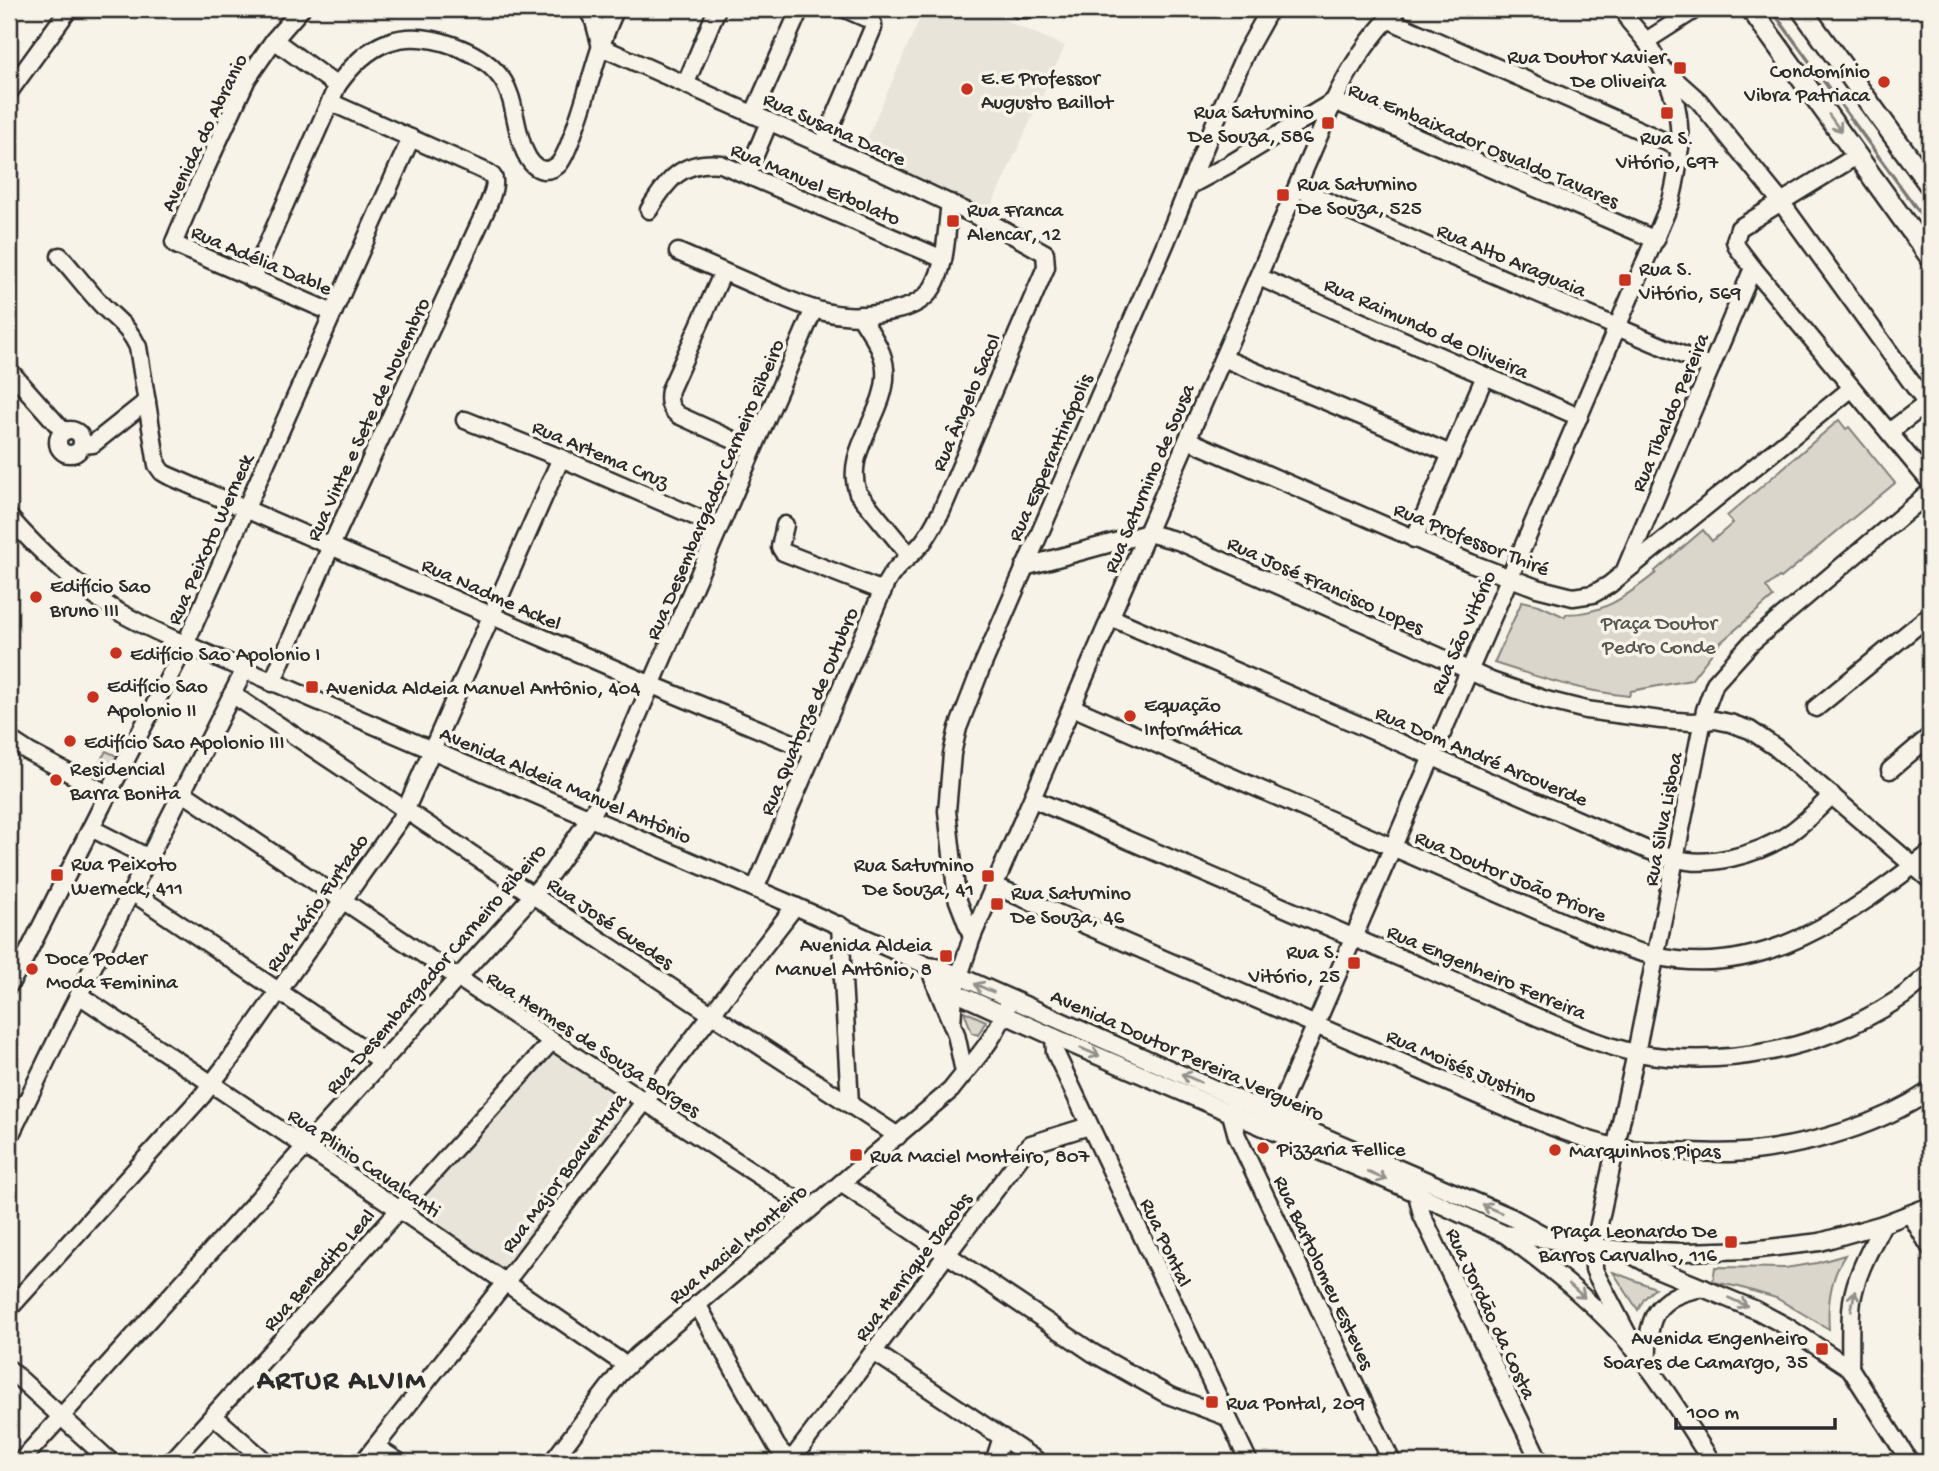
<svg xmlns="http://www.w3.org/2000/svg" width="1939" height="1471" viewBox="0 0 1939 1471" font-family="'Gochi Hand',sans-serif">
  <style>
    .built { fill: #e8e4da }
    .green { fill: #dad6cc; stroke: #82807c; stroke-width: 2 }
    .lines { fill: none; stroke-linecap: round; stroke-linejoin: round }
    .stream { stroke: #7a7874; stroke-width: 3.5 }
    .minor-casing { stroke: #2b2b2b; stroke-width: 21 }
    .major-casing { stroke: #2b2b2b; stroke-width: 24 }
    .minor { stroke: #f7f3e8; stroke-width: 16 }
    .major { stroke: #f7f3e8; stroke-width: 19 }
    .oneway { stroke: #918f8a }
    .poi-dot { fill: #c8321e; stroke: #f7f3e8; stroke-width: 2.5 }
    .labels { text-anchor: middle; stroke-width: 7; stroke-linejoin: round; paint-order: stroke }
    .poi-label { font-size: 21px; fill: #2b2b2b; stroke: #f7f3e8; text-anchor: start }
    .street-label { font-size: 21px; fill: #2b2b2b; stroke: #f7f3e8 }
    .park-label { font-size: 21px; fill: #575653; stroke: #f7f3e8 }
    .district-label { font-size: 28px; font-weight: bold; letter-spacing: 2px; fill: #2b2b2b; stroke: #f7f3e8 }
  </style>
  <rect width="100%" height="100%" fill="#f7f3e8"/>
  <filter id="ink" filterUnits="userSpaceOnUse"><feTurbulence type="fractalNoise" baseFrequency=".0143" numOctaves="2"/><feDisplacementMap in="SourceGraphic" scale="14" xChannelSelector="R" yChannelSelector="G"/><feConvolveMatrix kernelMatrix="1 2 1 2 8 2 1 2 1" color-interpolation-filters="sRGB"/></filter>
  <g filter="url(#ink)">
    <g class="built">
      <path d="M924,9H978L1065,46L988,213L861,152Z"/>
      <path d="M552,1041L643,1101L505,1282L400,1210Z"/>
    </g>
    <g class="green">
      <path d="M1839,420L1846,429L1849,427L1895,483L1781,578L1779,577L1766,587L1773,597L1720,643L1691,680L1631,691L1629,696C1581,691 1540,678 1494,663L1522,601L1539,605L1565,617L1566,614C1605,614 1626,596 1656,573L1655,571L1703,530L1712,541L1733,523L1727,516Z"/>
      <path d="M106,751L117,756L106,775L96,769Z"/>
      <path d="M964,1011L986,1021L978,1035L972,1033Z"/>
      <path d="M1845,1255C1831,1277 1827,1303 1829,1329L1776,1298L1739,1287L1713,1282L1715,1267L1785,1268L1817,1263Z"/>
      <path d="M1613,1272L1655,1288L1644,1299L1638,1310Z"/>
    </g>
    <g class="lines">
      <path class="stream" d="M1771,9L1930,227"/>
      <defs>
        <g id="minor">
          <path d="M301,9L274,40L247,79L199,183L174,242L176,245L333,313"/>
          <path d="M587,9L594,21L601,47L879,170L991,223L1045,253L1046,267L941,512C935,522 930,533 923,542C909,559 896,564 885,585L755,889"/>
          <path d="M1019,9H1032"/>
          <path d="M1625,9L1629,21L1646,41L1662,68L1699,101L1781,202L1927,404"/>
          <path d="M1387,19L1680,148"/>
          <path d="M274,40L337,86"/>
          <path d="M1646,41L1696,9"/>
          <path d="M686,83L717,9"/>
          <path d="M9,92L69,9"/>
          <path d="M753,115L800,9"/>
          <path d="M823,145L873,28V24L870,20L845,9"/>
          <path d="M1858,155L1739,228L1735,241L1737,247L1753,268L1930,482"/>
          <path d="M747,174L769,122"/>
          <path d="M1189,186L1228,165L1334,101L1656,240"/>
          <path d="M1297,188L1434,249L1711,367"/>
          <path d="M649,210C667,180 682,160 721,164L943,259"/>
          <path d="M678,252C708,265 738,278 768,291C792,301 817,313 844,315C860,317 877,314 893,311C908,308 925,301 933,287C947,264 946,230 950,203"/>
          <path d="M60,256C74,272 87,289 101,304C116,320 129,327 138,347L157,465L162,472L167,475L652,685L814,752"/>
          <path d="M723,272L670,390C668,401 669,408 678,415L753,449"/>
          <path d="M1259,277L1579,417"/>
          <path d="M252,279L337,86C367,43 401,27 452,45C469,51 485,59 497,73C503,79 507,87 510,96C517,114 519,167 544,170C549,170 555,168 559,164C567,154 572,137 576,125C590,87 598,45 616,9"/>
          <path d="M860,315C869,331 884,350 885,369C889,412 842,450 858,493L909,555"/>
          <path d="M1223,358L1451,454"/>
          <path d="M9,370L64,432"/>
          <path d="M465,420L561,458L719,527"/>
          <circle cx="70" cy="442" r="12"/>
          <path d="M1889,432L1930,401"/>
          <path d="M1188,440L1471,563L1537,588L1573,597L1593,594L1609,585L1852,388"/>
          <path d="M82,445L93,444L147,401"/>
          <path d="M9,517C40,552 73,583 112,608C131,619 151,629 171,638L795,906L928,966L941,968L1276,1116L1511,1217L1553,1240"/>
          <path d="M785,525L780,547L783,552L883,591"/>
          <path d="M1414,539L1485,376"/>
          <path d="M1024,567L1148,533L1178,541L1436,655L1491,681L1546,700L1586,710L1661,720L1692,722L1715,720L1730,723L1750,730L1775,747L1930,880"/>
          <path d="M1625,570L1753,268"/>
          <path d="M1110,617L1645,849C1659,854 1673,859 1688,861C1702,863 1717,861 1731,858C1777,848 1800,828 1832,795"/>
          <path d="M272,683L331,546L478,227C482,218 499,186 493,177C492,175 490,175 489,173L330,102"/>
          <path d="M232,694L696,1004L898,1136"/>
          <path d="M1072,707L1575,927C1601,938 1627,950 1655,956C1761,981 1851,914 1930,853"/>
          <path d="M1816,708L1930,615"/>
          <path d="M9,739L29,752L108,794"/>
          <path d="M1890,770L1930,736"/>
          <path d="M182,792L552,1041L810,1209"/>
          <path d="M1033,799L1581,1036C1599,1042 1618,1050 1637,1053C1725,1069 1822,1049 1897,1000C1909,993 1920,982 1930,973"/>
          <path d="M91,828L149,858"/>
          <path d="M995,886L1514,1111C1547,1125 1581,1139 1615,1147C1632,1151 1651,1150 1669,1151C1697,1152 1726,1155 1754,1151C1814,1144 1879,1125 1930,1091"/>
          <path d="M132,892L382,1061"/>
          <path d="M840,925L850,1104"/>
          <path d="M972,937L957,898L947,811L952,754L958,728L980,671L1166,242L1216,120L1246,52L1270,9"/>
          <path d="M933,978L954,992L1054,1037L1405,1188L1504,1234L1553,1240L1594,1247L1623,1250L1685,1252L1751,1250L1820,1242L1883,1224L1930,1206"/>
          <path d="M933,978L956,1034L964,1072"/>
          <path d="M9,985L23,962L108,794L180,656L411,138"/>
          <path d="M79,995L400,1210L627,1366"/>
          <path d="M952,1025L954,992L972,937L1334,101C1350,66 1370,37 1397,9"/>
          <path d="M1054,1037L1055,1052L1249,1462"/>
          <path d="M1233,1108L1231,1114L1237,1136L1392,1462"/>
          <path d="M1270,1130L1529,533L1671,201C1679,169 1683,138 1676,105C1673,93 1667,80 1662,68"/>
          <path d="M9,1138L71,1010L244,671"/>
          <path d="M841,1183L1093,1353L1168,1395L1227,1417"/>
          <path d="M1419,1188L1417,1194L1422,1215L1540,1462"/>
          <path d="M1910,1214L1930,1247"/>
          <path d="M1506,1235C1554,1271 1601,1308 1639,1355C1666,1388 1688,1426 1712,1462"/>
          <path d="M1625,1251L1657,1269L1756,1310L1786,1326L1850,1368L1910,1462"/>
          <path d="M697,1304L776,1445L781,1452L794,1462"/>
          <path d="M9,1309L202,1096L235,1053L399,821L406,809L561,458"/>
          <path d="M874,1352L1039,1462"/>
          <path d="M1637,1352L1597,1276L1594,1269V1247L1636,1053L1705,710L1715,683L1751,643L1930,492"/>
          <path d="M1648,1367C1646,1320 1653,1295 1704,1288"/>
          <path d="M1850,1368C1851,1346 1849,1324 1852,1301C1856,1274 1871,1248 1883,1224"/>
          <path d="M9,1369L111,1462"/>
          <path d="M214,1416L266,1462"/>
          <path d="M376,1447L399,1462"/>
          <path d="M20,1462L533,895L552,872L590,818L607,787L814,309"/>
          <path d="M171,1462L552,1041"/>
          <path d="M363,1462L518,1266L795,906"/>
          <path d="M552,1462L619,1374L639,1354L951,1090C972,1063 995,1040 1007,1007"/>
          <path d="M790,1462L1028,1147L1031,1144L1089,1126"/>
          <path d="M994,1462L1002,1437"/>
        </g>
        <g id="major">
          <path d="M1751,9L1930,257"/>
          <path d="M1801,9L1930,186"/>
        </g>
      </defs>
      <use href="#minor" class="minor-casing"/>
      <use href="#major" class="major-casing"/>
      <use href="#minor" class="minor"/>
      <use href="#major" class="major"/>
    </g>
    <defs><path id="oneway-shaft" d="M-6 0H5M1.5-3L5.5 0L1.5 3" fill="none" stroke-width="1.6" stroke-linecap="round" stroke-linejoin="round" transform="scale(1.75)"/></defs>
    <g class="oneway">
      <use href="#oneway-shaft" transform="translate(1835 123) rotate(54)"/>
      <use href="#oneway-shaft" transform="translate(984 988) rotate(-156)"/>
      <use href="#oneway-shaft" transform="translate(1090 1052) rotate(23)"/>
      <use href="#oneway-shaft" transform="translate(1191 1078) rotate(-156)"/>
      <use href="#oneway-shaft" transform="translate(1377 1176) rotate(23)"/>
      <use href="#oneway-shaft" transform="translate(1492 1209) rotate(-157)"/>
      <use href="#oneway-shaft" transform="translate(1577 1291) rotate(42)"/>
      <use href="#oneway-shaft" transform="translate(1853 1301) rotate(-80)"/>
      <use href="#oneway-shaft" transform="translate(1738 1302) rotate(24)"/>
    </g>
  </g>
  <g class="poi-dot">
    <rect x="1673" y="61" width="14" height="14" rx="3.5"/>
    <circle cx="1884" cy="82" r="7"/>
    <circle cx="967" cy="89" r="7"/>
    <rect x="1660" y="106" width="14" height="14" rx="3.5"/>
    <rect x="1321" y="116" width="14" height="14" rx="3.5"/>
    <rect x="1276" y="188" width="14" height="14" rx="3.5"/>
    <rect x="946" y="214" width="14" height="14" rx="3.5"/>
    <rect x="1618" y="273" width="14" height="14" rx="3.5"/>
    <circle cx="36" cy="597" r="7"/>
    <circle cx="116" cy="653" r="7"/>
    <rect x="305" y="680" width="14" height="14" rx="3.5"/>
    <circle cx="93" cy="697" r="7"/>
    <circle cx="1130" cy="716" r="7"/>
    <circle cx="70" cy="741" r="7"/>
    <circle cx="56" cy="780" r="7"/>
    <rect x="50" y="868" width="14" height="14" rx="3.5"/>
    <rect x="981" y="869" width="14" height="14" rx="3.5"/>
    <rect x="990" y="897" width="14" height="14" rx="3.5"/>
    <rect x="939" y="949" width="14" height="14" rx="3.5"/>
    <rect x="1347" y="956" width="14" height="14" rx="3.5"/>
    <circle cx="32" cy="969" r="7"/>
    <circle cx="1263" cy="1148" r="7"/>
    <circle cx="1555" cy="1150" r="7"/>
    <rect x="849" y="1148" width="14" height="14" rx="3.5"/>
    <rect x="1724" y="1235" width="14" height="14" rx="3.5"/>
    <rect x="1815" y="1342" width="14" height="14" rx="3.5"/>
    <rect x="1205" y="1395" width="14" height="14" rx="3.5"/>
  </g>
  <g class="labels">
    <g class="poi-label">
      <text x="1666" y="63" text-anchor="end">Rua Doutor Xavier<tspan x="1666" dy="24">De Oliveira</tspan></text>
      <text x="1870" y="77" text-anchor="end">Condomínio<tspan x="1870" dy="24">Vibra Patriaca</tspan></text>
      <text x="981" y="84">E.E Professor<tspan x="981" dy="24">Augusto Baillot</tspan></text>
      <text x="1314" y="118" text-anchor="end">Rua Saturnino<tspan x="1314" dy="24">De Souza, 586</tspan></text>
      <text x="1667" y="144" text-anchor="middle">Rua S.<tspan x="1667" dy="24">Vitório, 697</tspan></text>
      <text x="1297" y="190">Rua Saturnino<tspan x="1297" dy="24">De Souza, 525</tspan></text>
      <text x="967" y="216">Rua Franca<tspan x="967" dy="24">Alencar, 12</tspan></text>
      <text x="1639" y="275">Rua S.<tspan x="1639" dy="24">Vitório, 569</tspan></text>
      <text x="50" y="592">Edifício Sao<tspan x="50" dy="24">Bruno III</tspan></text>
      <text x="130" y="660">Edifício Sao Apolonio I</text>
      <text x="107" y="692">Edifício Sao<tspan x="107" dy="24">Apolonio II</tspan></text>
      <text x="326" y="694">Avenida Aldeia Manuel Antônio, 404</text>
      <text x="1144" y="711">Equação<tspan x="1144" dy="24">Informática</tspan></text>
      <text x="84" y="748">Edifício Sao Apolonio III</text>
      <text x="70" y="775">Residencial<tspan x="70" dy="24">Barra Bonita</tspan></text>
      <text x="71" y="870">Rua Peixoto<tspan x="71" dy="24">Werneck, 411</tspan></text>
      <text x="974" y="871" text-anchor="end">Rua Saturnino<tspan x="974" dy="24">De Souza, 41</tspan></text>
      <text x="1011" y="899">Rua Saturnino<tspan x="1011" dy="24">De Souza, 46</tspan></text>
      <text x="932" y="951" text-anchor="end">Avenida Aldeia<tspan x="932" dy="24">Manuel Antônio, 8</tspan></text>
      <text x="1340" y="958" text-anchor="end">Rua S.<tspan x="1340" dy="24">Vitório, 25</tspan></text>
      <text x="46" y="964">Doce Poder<tspan x="46" dy="24">Moda Feminina</tspan></text>
      <text x="1277" y="1155">Pizzaria Fellice</text>
      <text x="1569" y="1157">Marquinhos Pipas</text>
      <text x="870" y="1162">Rua Maciel Monteiro, 807</text>
      <text x="1717" y="1237" text-anchor="end">Praça Leonardo De<tspan x="1717" dy="24">Barros Carvalho, 116</tspan></text>
      <text x="1808" y="1344" text-anchor="end">Avenida Engenheiro<tspan x="1808" dy="24">Soares de Camargo, 35</tspan></text>
      <text x="1226" y="1409">Rua Pontal, 209</text>
    </g>
    <g class="street-label">
      <text transform="translate(835 128) rotate(24)" y="7">Rua Susana Dacre</text>
      <text transform="translate(203 132) rotate(-64)" y="7">Avenida do Abranio</text>
      <text transform="translate(1484 144) rotate(23)" y="7">Rua Embaixador Osvaldo Tavares</text>
      <text transform="translate(816 183) rotate(23)" y="7">Rua Manuel Erbolato</text>
      <text transform="translate(262 259) rotate(23)" y="7">Rua Adélia Dable</text>
      <text transform="translate(1512 259) rotate(23)" y="7">Rua Alto Araguaia</text>
      <text transform="translate(1427 327) rotate(24)" y="7">Rua Raimundo de Oliveira</text>
      <text transform="translate(965 402) rotate(-67)" y="7">Rua Ângelo Sacol</text>
      <text transform="translate(1669 412) rotate(-67)" y="7">Rua Tibaldo Pereira</text>
      <text transform="translate(367 419) rotate(-65)" y="7">Rua Vinte e Sete de Novembro</text>
      <text transform="translate(601 453) rotate(23)" y="7">Rua Artema Cruz</text>
      <text transform="translate(1049 457) rotate(-66)" y="7">Rua Esperantinópolis</text>
      <text transform="translate(1148 478) rotate(-67)" y="7">Rua Saturnino de Sousa</text>
      <text transform="translate(714 489) rotate(-67)" y="7">Rua Desembargador Carneiro Ribeiro</text>
      <text transform="translate(1472 538) rotate(22)" y="7">Rua Professor Thiré</text>
      <text transform="translate(209 539) rotate(-66)" y="7">Rua Peixoto Werneck</text>
      <text transform="translate(1326 584) rotate(24)" y="7">Rua José Francisco Lopes</text>
      <text transform="translate(492 593) rotate(24)" y="7">Rua Nadme Ackel</text>
      <text transform="translate(1462 632) rotate(-66)" y="7">Rua São Vitório</text>
      <text transform="translate(808 711) rotate(-67)" y="7">Rua Quatorze de Outubro</text>
      <text transform="translate(1482 755) rotate(23)" y="7">Rua Dom André Arcoverde</text>
      <text transform="translate(566 784) rotate(23)" y="7">Avenida Aldeia Manuel Antônio</text>
      <text transform="translate(1662 819) rotate(-79)" y="7">Rua Silva Lisboa</text>
      <text transform="translate(1511 875) rotate(23)" y="7">Rua Doutor João Priore</text>
      <text transform="translate(316 902) rotate(-55)" y="7">Rua Mário Furtado</text>
      <text transform="translate(611 922) rotate(34)" y="7">Rua José Guedes</text>
      <text transform="translate(435 968) rotate(-49)" y="7">Rua Desembargador Carneiro Ribeiro</text>
      <text transform="translate(1487 971) rotate(23)" y="7">Rua Engenheiro Ferreira</text>
      <text transform="translate(594 1043) rotate(33)" y="7">Rua Hermes de Souza Borges</text>
      <text transform="translate(1188 1054) rotate(24)" y="7">Avenida Doutor Pereira Vergueiro</text>
      <text transform="translate(1462 1065) rotate(23)" y="7">Rua Moisés Justino</text>
      <text transform="translate(365 1162) rotate(34)" y="7">Rua Plinio Cavalcanti</text>
      <text transform="translate(563 1172) rotate(-53)" y="7">Rua Major Boaventura</text>
      <text transform="translate(1167 1242) rotate(65)" y="7">Rua Pontal</text>
      <text transform="translate(737 1243) rotate(-40)" y="7">Rua Maciel Monteiro</text>
      <text transform="translate(912 1266) rotate(-53)" y="7">Rua Henrique Jacobs</text>
      <text transform="translate(318 1269) rotate(-48)" y="7">Rua Benedito Leal</text>
      <text transform="translate(1325 1272) rotate(65)" y="7">Rua Bartolomeu Esteves</text>
      <text transform="translate(1492 1313) rotate(65)" y="7">Rua Jordão da Costa</text>
    </g>
    <g class="park-label">
      <text x="1659" y="629">Praça Doutor<tspan x="1659" dy="24">Pedro Conde</tspan></text>
    </g>
    <g class="district-label">
      <text x="342" y="1388">ARTUR ALVIM</text>
    </g>
  </g>
  <rect width="1939" height="1471" fill="none" stroke="#f7f3e8" stroke-width="35"/>
  <rect x="18" y="18" width="1904" height="1436" fill="none" stroke="#2b2b2b" stroke-width="2.5" filter="url(#ink)"/>
  <path d="M1676 1418v10h159v-10" fill="none" stroke="#2b2b2b" stroke-width="3.5"/>
  <text x="1687" y="1418" font-size="21" fill="#2b2b2b" stroke="#f7f3e8" stroke-width="5" paint-order="stroke">100 m</text>
</svg>
